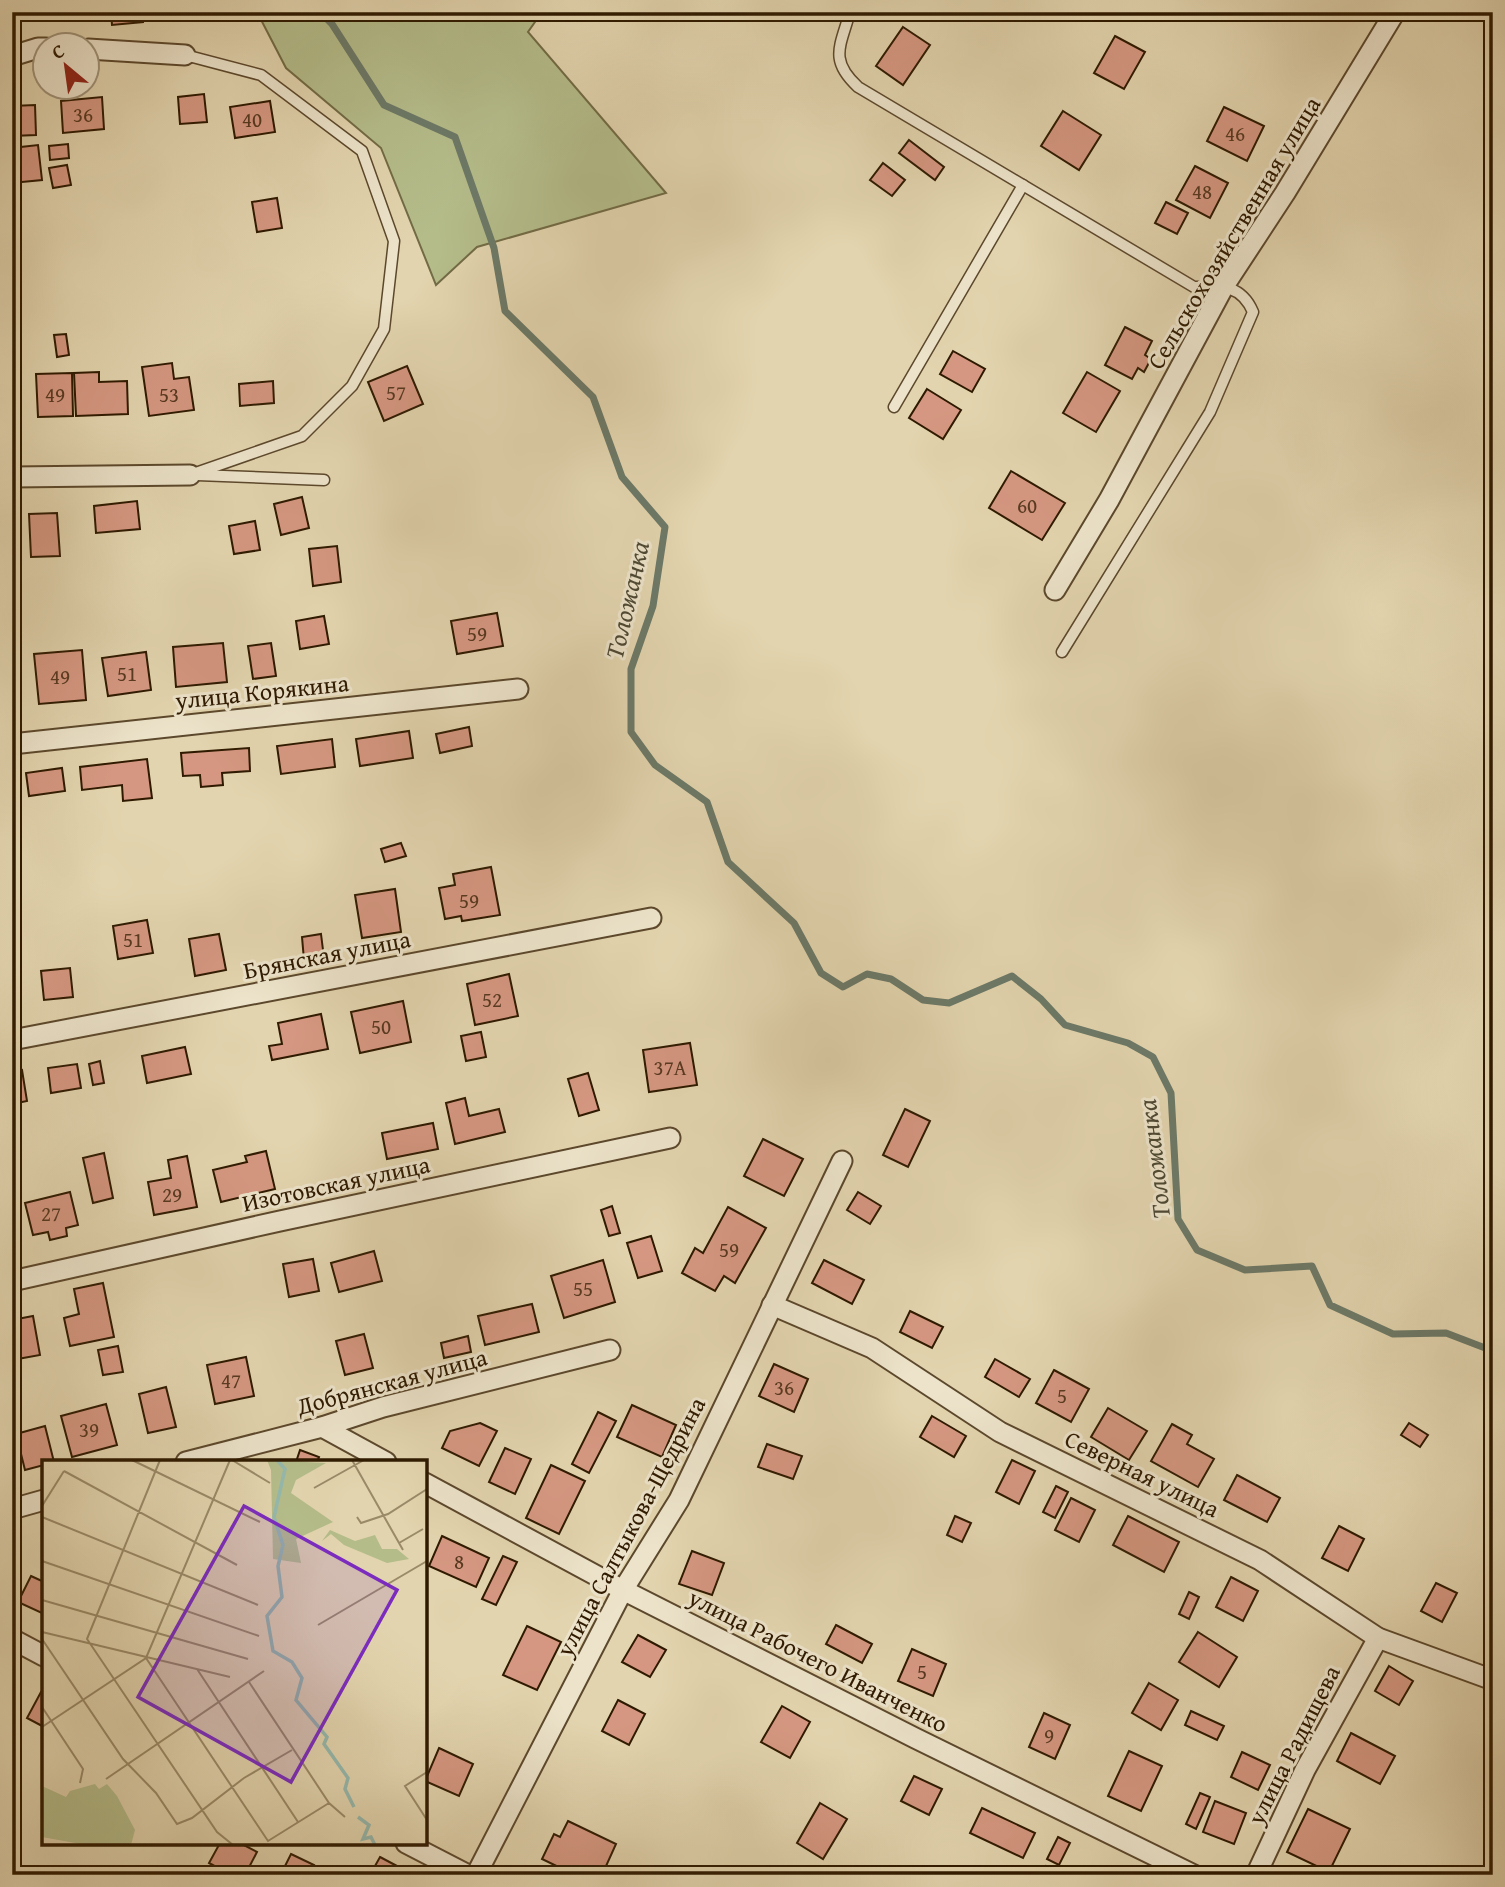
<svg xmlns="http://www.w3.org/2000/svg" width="1505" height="1887" viewBox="0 0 1505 1887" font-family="'Gentium Book Plus',serif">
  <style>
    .green { fill: #b4bc8a; stroke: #726b45; stroke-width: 2 }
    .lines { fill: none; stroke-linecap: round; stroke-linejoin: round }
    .stream { stroke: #6c7967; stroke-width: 7 }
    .building { fill: #d59781; stroke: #2f1a00; stroke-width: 2 }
    .service-casing { stroke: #5c482c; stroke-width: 13 }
    .minor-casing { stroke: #5c482c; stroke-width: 23 }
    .service { stroke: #ece3ca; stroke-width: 10 }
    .minor { stroke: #ece3ca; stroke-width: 19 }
    .labels { text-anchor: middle; stroke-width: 6; stroke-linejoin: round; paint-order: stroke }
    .number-label { font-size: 21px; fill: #583920 }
    .street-label { font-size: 24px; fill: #2f1a00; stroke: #ece3ca }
    .water-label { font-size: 26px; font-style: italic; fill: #4e4934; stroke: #ece3ca }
    .inset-river { fill: none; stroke: #95b8ac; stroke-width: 3.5 }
    .inset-road { fill: none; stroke: #9a8a68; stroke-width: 2 }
    .view { fill: #7b2cbf; fill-opacity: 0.15; stroke: #7b2cbf; stroke-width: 3.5 }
    .inset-edge { fill: none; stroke: #2f1a00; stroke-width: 3.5 }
  </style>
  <rect width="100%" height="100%" fill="#e2d4ae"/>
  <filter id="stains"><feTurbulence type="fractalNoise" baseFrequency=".00286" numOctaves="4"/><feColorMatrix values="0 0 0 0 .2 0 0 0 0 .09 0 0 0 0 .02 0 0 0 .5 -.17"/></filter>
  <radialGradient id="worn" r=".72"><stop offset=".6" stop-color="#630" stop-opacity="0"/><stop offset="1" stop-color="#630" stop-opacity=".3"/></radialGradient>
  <path class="green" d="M257,12H542L528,32L666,193L477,247L436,285L381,148L286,68Z"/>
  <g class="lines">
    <path class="stream" d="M320,12L332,24L384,105L455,137L494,248L505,311L593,397L622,477L665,527L653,606L631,669V732L655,765L707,802L728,862L794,923L821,973L843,987L867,974L891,979L923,1000L949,1003L1012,976L1041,999L1065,1025L1128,1043L1153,1057L1171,1093L1178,1219L1197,1250L1245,1270L1312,1266L1330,1305L1393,1334L1446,1333L1493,1351"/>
  </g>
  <g class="building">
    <path d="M12,12H18L19,20L12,21Z"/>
    <path d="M111,12H142L143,22L112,25Z"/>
    <path d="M1116,12H1135L1130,20Z"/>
    <path d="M903,27L930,45L903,85L876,66Z"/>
    <path d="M1115,36L1145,52L1124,89L1094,73Z"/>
    <path d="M204,94L207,122L180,124L178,97Z"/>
    <path d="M102,97L104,129L63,133L61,101Z"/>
    <path d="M270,101L275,132L235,138L230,107Z"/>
    <path d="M35,105L36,135L12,136V106Z"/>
    <path d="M1224,107L1264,126L1247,161L1207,141Z"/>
    <path d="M1063,111L1101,135L1079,170L1041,146Z"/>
    <path d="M909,140L944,167L935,180L899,153Z"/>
    <path d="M68,144L69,158L50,160L49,146Z"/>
    <path d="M38,145L42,180L12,183V148Z"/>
    <path d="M883,163L905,180L892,196L870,180Z"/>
    <path d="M67,165L71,185L53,188L49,168Z"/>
    <path d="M1195,166L1228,183L1210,218L1176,200Z"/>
    <path d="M277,198L282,228L257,232L252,202Z"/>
    <path d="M1166,202L1188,213L1177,234L1155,223Z"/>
    <path d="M1125,327L1152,341L1145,355L1151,359L1144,372L1138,368L1132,379L1105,365Z"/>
    <path d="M66,334L69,355L57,357L54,335Z"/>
    <path d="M953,351L985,369L972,392L940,374Z"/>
    <path d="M172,363L174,379L189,377L194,410L149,416L142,367Z"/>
    <path d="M407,366L423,404L384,421L368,382Z"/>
    <path d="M99,372V382L127,381L128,414L76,416L74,373Z"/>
    <path d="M1087,372L1120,391L1096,432L1063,413Z"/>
    <path d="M72,373L73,416L38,417L36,374Z"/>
    <path d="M273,381L274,403L240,406L239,384Z"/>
    <path d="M927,389L961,410L943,439L909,418Z"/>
    <path d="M1011,471L1065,503L1042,540L989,508Z"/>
    <path d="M302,497L309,528L281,535L274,504Z"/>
    <path d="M137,501L140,529L96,533L94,506Z"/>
    <path d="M57,513L60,556L31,557L29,514Z"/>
    <path d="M255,521L260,550L234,554L229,526Z"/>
    <path d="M337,546L341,582L313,586L309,549Z"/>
    <path d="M497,613L503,646L457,654L451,621Z"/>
    <path d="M324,616L329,644L300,649L296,621Z"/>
    <path d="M223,643L227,682L176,687L173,647Z"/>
    <path d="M271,643L276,676L253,679L248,646Z"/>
    <path d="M82,650L86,700L39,704L34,654Z"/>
    <path d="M146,652L151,690L108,696L102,658Z"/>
    <path d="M469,727L472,746L440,753L436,734Z"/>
    <path d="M409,731L413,758L360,766L356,739Z"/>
    <path d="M332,739L335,767L281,774L277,746Z"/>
    <path d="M249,748L250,771L222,773L223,785L201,787L200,775L183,776L181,753Z"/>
    <path d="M147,759L152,798L123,801L122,785L82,790L80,767Z"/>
    <path d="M62,768L65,791L29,796L26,773Z"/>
    <path d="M401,843L406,856L385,862L381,849Z"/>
    <path d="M491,867L500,915L462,921L461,916L445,919L439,888L455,885L453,874Z"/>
    <path d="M395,889L401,932L362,938L355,895Z"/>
    <path d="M147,920L153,953L118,959L113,926Z"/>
    <path d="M219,934L226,970L195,976L189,939Z"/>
    <path d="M321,934L324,958L304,960L302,937Z"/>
    <path d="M70,968L73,997L44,1000L41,971Z"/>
    <path d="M509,974L518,1016L475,1025L467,984Z"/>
    <path d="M403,1001L411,1042L360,1053L351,1012Z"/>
    <path d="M321,1014L328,1049L272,1060L269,1046L282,1044L278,1023Z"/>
    <path d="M481,1032L486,1057L466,1061L461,1036Z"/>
    <path d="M690,1043L697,1085L649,1092L643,1050Z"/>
    <path d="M185,1047L191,1074L147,1083L142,1056Z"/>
    <path d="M100,1061L104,1083L93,1085L89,1064Z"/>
    <path d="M77,1064L81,1088L51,1093L48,1068Z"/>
    <path d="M22,1070L27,1101L12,1104V1072Z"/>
    <path d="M588,1073L599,1110L579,1116L568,1079Z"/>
    <path d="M465,1098L469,1116L499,1109L505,1132L455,1144L446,1103Z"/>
    <path d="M905,1109L930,1121L908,1167L883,1155Z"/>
    <path d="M433,1123L438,1149L387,1159L382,1133Z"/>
    <path d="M763,1139L803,1159L784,1196L744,1176Z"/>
    <path d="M266,1151L275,1189L221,1202L213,1170L247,1162L245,1156Z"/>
    <path d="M104,1153L113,1198L93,1203L83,1158Z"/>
    <path d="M187,1156L197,1207L154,1215L148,1182L171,1178L168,1160Z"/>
    <path d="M70,1192L78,1225L66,1228L67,1236L50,1240L48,1232L33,1235L25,1203Z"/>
    <path d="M858,1192L881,1206L870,1224L847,1210Z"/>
    <path d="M612,1206L620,1233L609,1236L601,1210Z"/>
    <path d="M728,1207L766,1228L735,1283L724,1276L715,1291L682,1273L695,1248L703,1253Z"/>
    <path d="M651,1236L662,1271L638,1278L627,1243Z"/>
    <path d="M374,1251L382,1281L339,1292L331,1263Z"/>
    <path d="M313,1259L319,1291L289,1297L283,1264Z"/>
    <path d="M603,1260L615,1302L564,1318L551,1276Z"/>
    <path d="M824,1260L864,1280L852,1304L812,1283Z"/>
    <path d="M103,1283L114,1337L70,1346L64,1318L79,1314L74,1289Z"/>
    <path d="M532,1304L539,1332L485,1345L478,1316Z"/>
    <path d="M910,1311L943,1327L932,1348L900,1332Z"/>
    <path d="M33,1316L40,1355L12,1360V1320Z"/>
    <path d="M364,1334L373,1368L345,1375L336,1341Z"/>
    <path d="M468,1336L471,1352L444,1358L441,1343Z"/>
    <path d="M118,1346L123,1372L103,1375L98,1350Z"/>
    <path d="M246,1357L254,1396L215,1404L207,1365Z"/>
    <path d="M995,1359L1030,1379L1019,1397L985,1377Z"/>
    <path d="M774,1364L808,1379L794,1412L759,1396Z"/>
    <path d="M1054,1370L1089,1389L1071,1422L1036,1403Z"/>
    <path d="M166,1387L176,1427L148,1433L139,1394Z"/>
    <path d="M106,1404L117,1445L72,1457L61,1416Z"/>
    <path d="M632,1405L676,1425L662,1457L617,1437Z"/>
    <path d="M1108,1408L1147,1431L1129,1460L1091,1437Z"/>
    <path d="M598,1412L616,1421L589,1473L572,1464Z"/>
    <path d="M932,1416L966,1436L954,1457L920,1437Z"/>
    <path d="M480,1423L497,1431L479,1466L442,1448L450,1431Z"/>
    <path d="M1409,1423L1428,1435L1420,1447L1401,1435Z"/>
    <path d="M1172,1424L1192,1435L1187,1444L1214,1459L1198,1487L1151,1461Z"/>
    <path d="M45,1426L54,1462H44V1465L25,1470L16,1434Z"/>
    <path d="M767,1444L802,1456L793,1479L758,1467Z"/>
    <path d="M505,1448L531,1459L515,1494L489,1482Z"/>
    <path d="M300,1450L319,1457L317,1462H296Z"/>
    <path d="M1012,1460L1035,1471L1019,1504L996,1492Z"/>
    <path d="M551,1465L585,1481L559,1534L526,1518Z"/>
    <path d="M1237,1475L1280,1498L1267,1522L1224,1500Z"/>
    <path d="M1056,1486L1068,1492L1055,1518L1043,1512Z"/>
    <path d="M1071,1498L1095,1510L1079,1542L1055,1530Z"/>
    <path d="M955,1516L971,1523L962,1542L947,1535Z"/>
    <path d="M1128,1516L1179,1542L1164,1572L1113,1545Z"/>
    <path d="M1339,1526L1364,1539L1348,1571L1322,1558Z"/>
    <path d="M442,1536L489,1558L476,1587L429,1566Z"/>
    <path d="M692,1551L724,1563L712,1595L679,1584Z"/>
    <path d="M503,1556L517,1562L496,1605L482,1599Z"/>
    <path d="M31,1576L44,1582V1614L18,1602Z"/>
    <path d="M1231,1577L1258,1591L1243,1621L1216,1607Z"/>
    <path d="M1436,1583L1457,1593L1442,1622L1421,1611Z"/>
    <path d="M1189,1592L1199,1597L1189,1619L1179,1614Z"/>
    <path d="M836,1625L872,1644L862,1663L826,1644Z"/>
    <path d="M527,1626L561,1642L537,1690L503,1675Z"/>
    <path d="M1198,1632L1237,1657L1219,1687L1179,1662Z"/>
    <path d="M638,1635L666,1650L650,1677L622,1662Z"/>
    <path d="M912,1649L946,1664L933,1696L898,1681Z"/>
    <path d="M1389,1666L1413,1681L1399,1705L1375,1691Z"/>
    <path d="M1149,1683L1178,1700L1161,1730L1132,1713Z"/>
    <path d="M41,1692L44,1693V1727L27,1718Z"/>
    <path d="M618,1700L645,1714L629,1745L602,1731Z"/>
    <path d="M782,1706L810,1722L790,1758L761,1742Z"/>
    <path d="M1191,1711L1224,1726L1217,1740L1185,1725Z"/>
    <path d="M1044,1713L1070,1725L1055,1759L1029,1747Z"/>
    <path d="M1351,1733L1395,1756L1380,1784L1337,1761Z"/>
    <path d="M439,1748L473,1764L459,1796L425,1781Z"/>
    <path d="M1129,1751L1162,1766L1141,1811L1108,1796Z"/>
    <path d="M1242,1752L1270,1765L1258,1790L1231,1777Z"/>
    <path d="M914,1776L942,1789L929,1815L901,1801Z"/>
    <path d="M1200,1793L1210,1797L1196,1829L1186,1824Z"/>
    <path d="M1215,1801L1246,1813L1234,1844L1203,1832Z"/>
    <path d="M820,1803L847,1819L823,1859L797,1843Z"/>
    <path d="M982,1808L1035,1833L1023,1858L970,1833Z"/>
    <path d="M1308,1809L1350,1829L1329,1872L1287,1852Z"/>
    <path d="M568,1821L616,1844L602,1875H575L542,1859L554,1834L560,1837Z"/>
    <path d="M1058,1837L1070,1843L1059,1865L1047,1859Z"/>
    <path d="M220,1843H240L257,1852L245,1875H231L209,1863Z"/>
    <path d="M291,1854L314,1865L309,1875L281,1874Z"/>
    <path d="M380,1857L414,1875H370Z"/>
    <path d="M1046,1866L1063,1875H1041Z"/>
  </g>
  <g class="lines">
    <defs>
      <g id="service">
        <path d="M850,12C840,47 829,60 858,87L1194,287C1221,286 1241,284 1253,312L1210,412L1062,652"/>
        <path d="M185,55L261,75L362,151L394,241L384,329L352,386L302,436L190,475"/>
        <path d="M894,407L1023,185"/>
        <path d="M197,475L324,480"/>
      </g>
      <g id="minor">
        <path d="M88,49L185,55"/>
        <path d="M12,56L38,48H46"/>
        <path d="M12,477L190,475"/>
        <path d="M1055,590L1109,500L1224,286L1285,193L1395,12"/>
        <path d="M12,744L518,689"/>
        <path d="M12,1040L651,918"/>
        <path d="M12,1281L280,1221L670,1138"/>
        <path d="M772,1305L872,1348L1000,1432L1260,1560L1378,1638L1493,1680"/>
        <path d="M322,1427L386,1462"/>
        <path d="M186,1462L322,1427L383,1407L610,1350"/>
        <path d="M425,1483L623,1590L915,1738L1194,1875"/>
        <path d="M12,1509L44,1500"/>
        <path d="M12,1639L44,1656"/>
        <path d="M406,1843L468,1875"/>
        <path d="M476,1875L623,1590L679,1500L842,1161"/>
        <path d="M1256,1875L1305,1770L1378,1638"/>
      </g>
    </defs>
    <use href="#service" class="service-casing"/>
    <use href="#minor" class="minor-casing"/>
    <use href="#service" class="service"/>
    <use href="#minor" class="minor"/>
  </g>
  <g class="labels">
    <g class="number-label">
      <text x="83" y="122">36</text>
      <text x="252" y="127">40</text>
      <text x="1235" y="141">46</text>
      <text x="1202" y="199">48</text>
      <text x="396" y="400">57</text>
      <text x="55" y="402">49</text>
      <text x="169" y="402">53</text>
      <text x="1027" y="513">60</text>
      <text x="477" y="641">59</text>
      <text x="127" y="681">51</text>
      <text x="60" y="684">49</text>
      <text x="469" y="908">59</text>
      <text x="133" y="947">51</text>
      <text x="492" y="1007">52</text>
      <text x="381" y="1034">50</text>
      <text x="670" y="1075">37А</text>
      <text x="172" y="1202">29</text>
      <text x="51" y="1221">27</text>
      <text x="729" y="1257">59</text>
      <text x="583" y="1296">55</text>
      <text x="231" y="1388">47</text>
      <text x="784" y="1395">36</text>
      <text x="1062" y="1403">5</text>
      <text x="89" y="1437">39</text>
      <text x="459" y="1569">8</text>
      <text x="922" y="1679">5</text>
      <text x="1049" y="1743">9</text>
    </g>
    <g class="street-label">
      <text transform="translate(1234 233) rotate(-59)" y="8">Сельскохозяйственная улица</text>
      <text transform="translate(262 692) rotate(-6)" y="8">улица Корякина</text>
      <text transform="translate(327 955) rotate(-11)" y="8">Брянская улица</text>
      <text transform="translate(336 1184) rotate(-12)" y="8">Изотовская улица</text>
      <text transform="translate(392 1382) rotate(-15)" y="8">Добрянская улица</text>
      <text transform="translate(1142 1474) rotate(26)" y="8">Северная улица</text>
      <text transform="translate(631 1527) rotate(-62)" y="8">улица Салтыкова-Щедрина</text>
      <text transform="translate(818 1661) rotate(27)" y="8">улица Рабочего Иванченко</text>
      <text transform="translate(1294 1745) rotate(-63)" y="8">улица Радищева</text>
    </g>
    <g class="water-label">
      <text transform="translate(627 600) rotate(-77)" y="9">Толожанка</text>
      <text transform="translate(1154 1159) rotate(-97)" y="9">Толожанка</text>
    </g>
  </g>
  <g transform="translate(42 1460)">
    <rect width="385" height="385" fill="#e2d4ae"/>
    <path d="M225,0L284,3L254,20L249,33L291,62L254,79L259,103L231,99L229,10ZM288,70L313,81L333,75L340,89H355L367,99L345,103L302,85L289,74L280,81ZM53,324L57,329L65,324L75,336L93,370L89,385H44L0,377V326L24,337L28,331Z" fill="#b4bc8a"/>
    <path class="inset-river" d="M235,0L243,9L232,57L241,85L236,106L240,137L225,156L231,191L250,202L260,218L254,240L285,277L282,284L306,318L303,329L312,347M316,357L327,365L321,379L329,377L333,385"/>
    <path class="inset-road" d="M90,0L218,62M118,0L45,179L175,372L191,385M190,0L228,23M310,0L361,90M22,11L195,105M272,28L322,0M0,46L22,11M0,57L216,145M315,57L319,63L346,54L385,29M357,83L381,69M0,101L217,176M0,140L206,199M276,165L385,101M0,172L188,217M0,179L81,299L114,333L135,364L150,358L202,318L250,290M104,198L226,381L287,343M155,209L256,362M207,222L287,343L303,357M0,247L41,309L38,323M0,267L104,198L188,0M385,312L363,326L385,360M64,319L222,211"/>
    <path class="view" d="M202,46L355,130L249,322L96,237Z"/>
    <rect width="385" height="385" class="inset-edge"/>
  </g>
  <rect width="1505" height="1887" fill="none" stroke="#e2d4ae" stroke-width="42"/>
  <rect x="14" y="14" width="1477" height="1859" fill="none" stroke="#2f1a00" stroke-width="3.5"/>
  <rect x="21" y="21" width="1463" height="1845" fill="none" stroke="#2f1a00" stroke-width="2"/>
  <g transform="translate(66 66) rotate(331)"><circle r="33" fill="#ece3ca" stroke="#a09379" stroke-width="2"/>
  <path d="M0-5L12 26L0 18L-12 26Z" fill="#8f2418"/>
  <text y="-10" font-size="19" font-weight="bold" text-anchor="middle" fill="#2f1a00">С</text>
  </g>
  <rect width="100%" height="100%" filter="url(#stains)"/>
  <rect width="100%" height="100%" fill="url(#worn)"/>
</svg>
